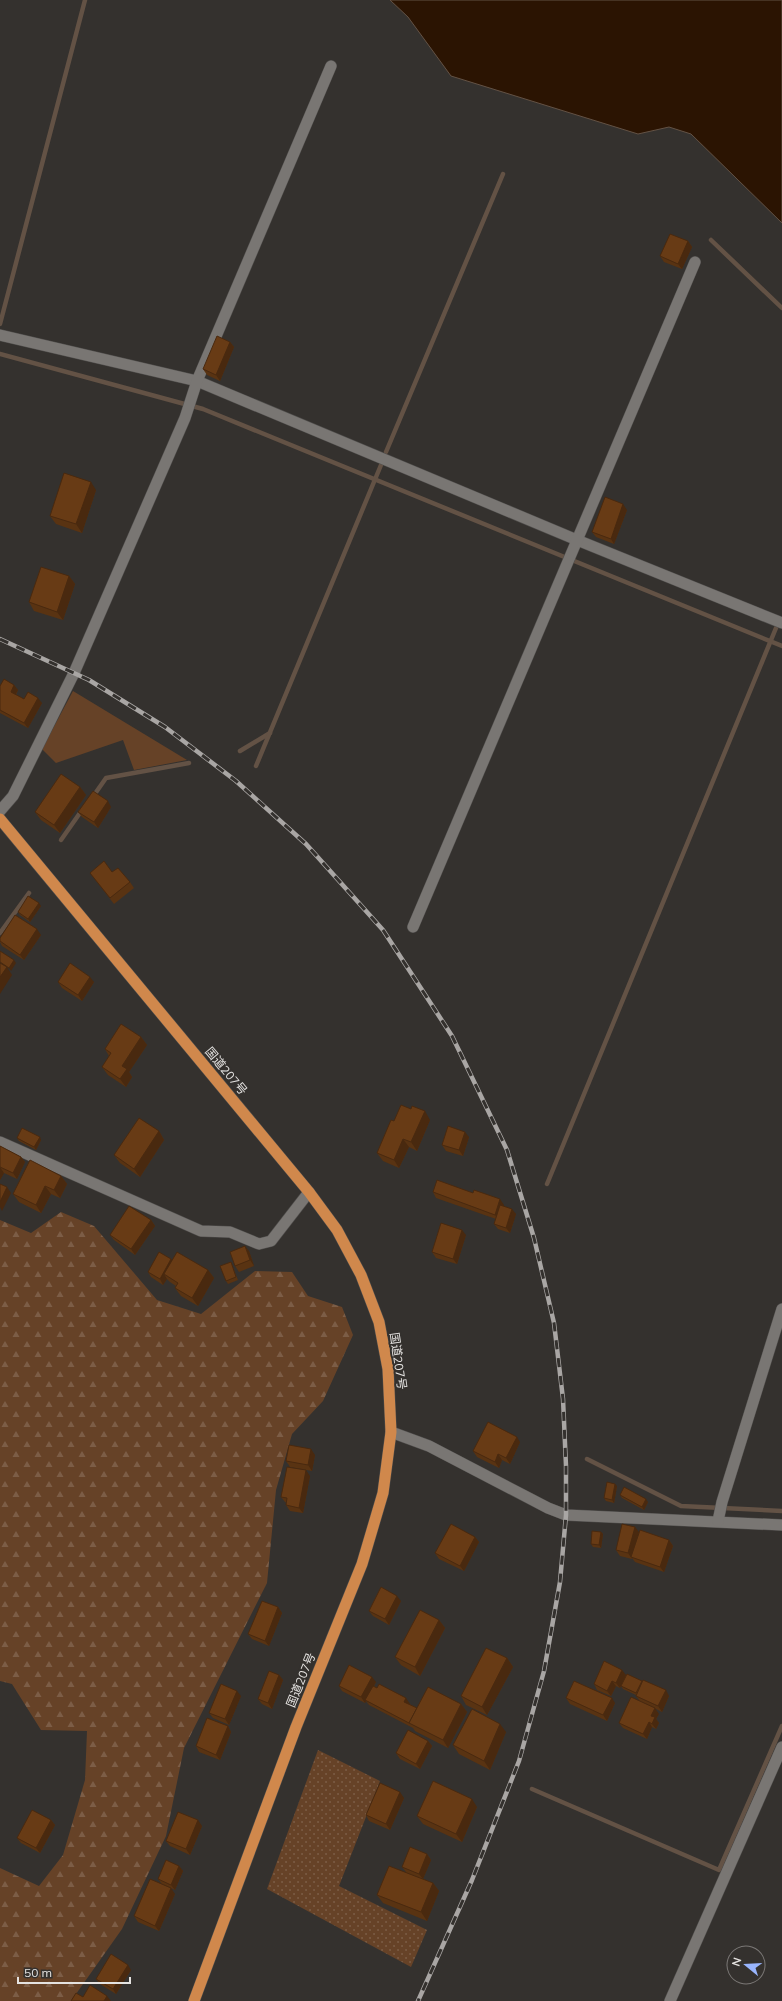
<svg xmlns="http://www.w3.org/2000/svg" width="782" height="2001" viewBox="0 0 782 2001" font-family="Mulish,'Noto Sans JP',sans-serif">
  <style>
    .grass { fill: #664227 }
    .forest { fill: url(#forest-firs) }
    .park { fill: url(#park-dots) }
    .water { fill: #2b1402; stroke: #635245 }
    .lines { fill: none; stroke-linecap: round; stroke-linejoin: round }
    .stream { stroke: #635245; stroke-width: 4.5 }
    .minor-casing { stroke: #504e4c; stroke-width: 12 }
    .trunk-casing { stroke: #504e4c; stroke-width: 12 }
    .minor { stroke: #797673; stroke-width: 11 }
    .trunk { stroke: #d0884c; stroke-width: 11 }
    .rail-casing { stroke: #a9a6a4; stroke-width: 4.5 }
    .rail { stroke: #34312e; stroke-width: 3; stroke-dasharray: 9; stroke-linecap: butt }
    .wall { fill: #593312 }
    .shaded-wall { fill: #49290f }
    .building { fill: #683b15; stroke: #49290f }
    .labels { text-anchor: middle; stroke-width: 4; stroke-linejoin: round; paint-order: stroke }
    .street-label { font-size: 12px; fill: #e5e3e1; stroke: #34312e }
  </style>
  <defs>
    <pattern id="forest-firs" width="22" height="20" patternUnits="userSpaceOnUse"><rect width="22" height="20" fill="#664227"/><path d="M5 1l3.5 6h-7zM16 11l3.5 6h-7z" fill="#7c5d46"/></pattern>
    <pattern id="park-dots" width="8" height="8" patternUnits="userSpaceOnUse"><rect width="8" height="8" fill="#664227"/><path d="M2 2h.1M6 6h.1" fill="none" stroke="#7c5d46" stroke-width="1.8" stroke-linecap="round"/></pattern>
  </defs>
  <rect width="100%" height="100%" fill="#34312e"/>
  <path class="grass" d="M73,691L187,760L134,770L123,740L56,763L42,749Z"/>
  <path class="forest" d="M61,1212L94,1226L157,1300L201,1314L255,1271L292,1272L308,1296L342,1307L353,1335L323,1401L292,1434L276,1490L267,1583L184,1748L166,1836L122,1929L71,2001H0V1868L39,1886L63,1855L85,1780L87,1731L41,1730L12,1684L0,1681V1220L31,1233Z"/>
  <path class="park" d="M318,1750L380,1781L339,1886L427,1930L411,1967L267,1889Z"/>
  <path class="water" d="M390,0H782V223L691,134L669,127L638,134L451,76L408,17Z"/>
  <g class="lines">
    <g class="stream">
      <path d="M711,240L782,308"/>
      <path d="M0,324L85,0"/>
      <path d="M0,354L203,409L782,646"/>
      <path d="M386,452L503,174"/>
      <path d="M240,751L270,733"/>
      <path d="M256,766L381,465"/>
      <path d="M92,798L106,778L189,763"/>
      <path d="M61,840L82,810"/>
      <path d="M0,933L29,893"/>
      <path d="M547,1184L776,628"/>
      <path d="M587,1459L681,1506L782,1511"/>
      <path d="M532,1789L719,1870L782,1726"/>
    </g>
    <defs>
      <g id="minor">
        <path d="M0,335L197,381L577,540L782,623"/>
        <path d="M0,811L13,796L74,673L185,418L197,381L331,66"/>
        <path d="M413,927L695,262"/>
        <path d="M0,1142L201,1231L230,1232L259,1244L271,1241L309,1192"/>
        <path d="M391,1432L429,1446L548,1508L566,1515L782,1525"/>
        <path d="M718,1521L722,1502L782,1309"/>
        <path d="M670,2001L782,1747"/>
      </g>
      <path id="trunk" d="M0,819L309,1192L337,1230L361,1275L379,1322L388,1369L391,1432L383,1493L362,1564L296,1727L194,2001"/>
    </defs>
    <use href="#minor" class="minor-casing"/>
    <use href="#trunk" class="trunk-casing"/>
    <use href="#minor" class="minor"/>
    <use href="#trunk" class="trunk"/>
    <defs>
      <path id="rail" d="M0,639L89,680L165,727L236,781L306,844L383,930L452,1036L507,1150L534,1238L554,1323L563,1399L566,1466V1515L560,1582L544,1671L519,1761L472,1880L418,2001"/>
    </defs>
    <use href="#rail" class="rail-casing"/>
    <use href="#rail" class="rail"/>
  </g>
  <g class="wall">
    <path d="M688,241L692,247L682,269L664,262L660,256Z"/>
    <path d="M230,342L234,347L220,381L207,375L203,369Z"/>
    <path d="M96,490L82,533L56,524L50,516Z"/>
    <path d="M627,510L614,544L596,537L592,532Z"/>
    <path d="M69,576L75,584L63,620L34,611L29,602Z"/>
    <path d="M14,685L18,690L16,695L24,699L42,703L28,728L0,713V686Z"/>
    <path d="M80,787L86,795L60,833L41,820L35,812Z"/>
    <path d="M111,807L98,828L82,817L78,812Z"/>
    <path d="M112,872L130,882L134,888L114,904L90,873Z"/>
    <path d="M41,906L30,922L20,915L18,912Z"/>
    <path d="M41,935L24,960L2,946L0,942V938Z"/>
    <path d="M58,982H94L82,1001L62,988Z"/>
    <path d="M141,1037L147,1045L129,1072L132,1077L126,1087L108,1075L102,1067L109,1056L105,1049Z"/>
    <path d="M430,1120L417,1151L409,1147L399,1168L383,1161L377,1153L394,1121Z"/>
    <path d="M159,1131L164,1140L140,1177L120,1163L114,1155Z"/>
    <path d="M469,1137L463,1156L446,1151L442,1145Z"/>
    <path d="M17,1138L41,1140L36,1150L19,1141Z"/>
    <path d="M0,1146L21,1157L25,1162L17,1179L4,1173L0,1180Z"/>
    <path d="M61,1176L67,1184L60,1198L51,1194L41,1213L19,1202L13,1194Z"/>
    <path d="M433,1192L504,1205V1206L516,1214L510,1233L498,1229L494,1224L496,1219L436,1198Z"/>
    <path d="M151,1220L155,1226L135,1255L114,1240L110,1235Z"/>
    <path d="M466,1235L457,1264L436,1258L432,1252Z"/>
    <path d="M249,1251L254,1266L239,1272L235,1266Z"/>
    <path d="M172,1260L208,1270L214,1278L198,1306L181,1296L175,1288L176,1286L170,1282L167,1279L163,1285L151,1277L148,1272Z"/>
    <path d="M231,1262L232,1265L238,1280L228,1284L226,1281Z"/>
    <path d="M520,1442L510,1464L502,1460L499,1468L477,1457L473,1451Z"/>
    <path d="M315,1455L312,1471L290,1467L286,1461Z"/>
    <path d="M310,1476L303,1513L290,1511L286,1505L287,1503L285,1502L281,1497Z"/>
    <path d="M617,1486L614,1503L606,1501L604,1498Z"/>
    <path d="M620,1495L648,1502L644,1510L622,1498Z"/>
    <path d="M601,1532L603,1534L601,1548L593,1547L591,1544Z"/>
    <path d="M639,1532L637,1541L669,1540L673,1546L664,1572L635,1562L632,1558V1559L620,1556L616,1550Z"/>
    <path d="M475,1537L479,1542L464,1571L439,1559L435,1553Z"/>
    <path d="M401,1601L389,1625L373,1616L369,1611Z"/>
    <path d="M278,1607L282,1613L269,1646L252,1639L248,1634Z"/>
    <path d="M439,1620L445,1628L420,1676L401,1665L395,1657Z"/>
    <path d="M507,1658L513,1667L487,1715L466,1705L461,1696Z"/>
    <path d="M279,1675L283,1680L272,1709L262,1704L258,1699Z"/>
    <path d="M626,1675L642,1681L669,1696L662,1712L640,1701L636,1696V1695L623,1689L621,1686L622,1684L620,1688L616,1686L611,1696L597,1690L594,1684Z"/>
    <path d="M376,1682L374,1686L410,1704H409L417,1708L461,1704L467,1712L448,1748L415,1731L413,1728L369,1705L366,1701L365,1703L342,1691L339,1686Z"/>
    <path d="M241,1696L229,1725L213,1718L209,1713Z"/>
    <path d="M566,1698L615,1703L607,1721L570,1704Z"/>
    <path d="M659,1714L656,1719L659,1723L656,1729L652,1727L647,1739L623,1728L619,1723Z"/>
    <path d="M228,1726L231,1732L220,1760L199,1752L196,1746Z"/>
    <path d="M506,1732L490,1770L459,1754L453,1745Z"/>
    <path d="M428,1741L432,1746L420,1769L400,1759L396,1753Z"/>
    <path d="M404,1798L390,1830L369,1821L366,1815Z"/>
    <path d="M477,1807L462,1842L423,1824L417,1816Z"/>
    <path d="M51,1820L55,1825L40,1853L21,1843L17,1838Z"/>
    <path d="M202,1826L190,1855L170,1846L166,1841Z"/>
    <path d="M427,1854L431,1860L423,1879L433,1883L439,1891L427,1921L383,1903L377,1895L406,1872L402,1867Z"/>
    <path d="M179,1866L183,1871L175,1890L162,1884L158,1879Z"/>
    <path d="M175,1894L159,1931L138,1922L134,1916Z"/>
    <path d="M131,1970L116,1994L100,1984L96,1979Z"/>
  </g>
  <g class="shaded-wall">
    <path d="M688,241L692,247L682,269L678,264Z"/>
    <path d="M230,342L234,347L220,381L216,375Z"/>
    <path d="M91,482L96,490L82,533L76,524Z"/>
    <path d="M623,504L627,510L614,544L611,539Z"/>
    <path d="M69,576L75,584L63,620L57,612Z"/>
    <path d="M14,685L18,690L14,697L11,692Z"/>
    <path d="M38,698L42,703L28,728L24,723Z"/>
    <path d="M80,787L86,795L60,833L54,825Z"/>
    <path d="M108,801L111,807L98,828L94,822Z"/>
    <path d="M39,903L41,906L30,922L28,919Z"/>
    <path d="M37,929L41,935L24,960L20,955Z"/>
    <path d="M14,960L16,963L11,971L9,968Z"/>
    <path d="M7,967L12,975L0,994V977Z"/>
    <path d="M90,977L94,982L82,1001L78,995Z"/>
    <path d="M141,1037L147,1045L129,1072L132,1077L126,1087L120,1079L122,1066Z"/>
    <path d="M425,1111L430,1120L417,1151L411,1142Z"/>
    <path d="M159,1131L164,1140L140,1177L134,1169Z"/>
    <path d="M465,1132L469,1137L463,1156L459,1150Z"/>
    <path d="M40,1137L41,1140L36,1150L34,1147Z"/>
    <path d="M403,1139L409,1147L399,1168L394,1160Z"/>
    <path d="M21,1157L25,1162L17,1179L13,1173Z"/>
    <path d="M0,1167L4,1173L0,1180Z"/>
    <path d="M61,1176L67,1184L60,1198L54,1190Z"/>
    <path d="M45,1186L51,1194L41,1213L36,1205Z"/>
    <path d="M7,1187L11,1193L2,1211L0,1207V1202Z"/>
    <path d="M500,1199L504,1205L499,1220L495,1215Z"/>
    <path d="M512,1209L516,1214L510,1233L506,1228Z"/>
    <path d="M151,1220L155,1226L135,1255L131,1249Z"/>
    <path d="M462,1230L466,1235L457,1264L453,1259Z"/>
    <path d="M245,1246L249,1251L254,1266L250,1260Z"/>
    <path d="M171,1259L175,1265L164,1274L167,1279L163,1285L160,1279Z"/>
    <path d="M208,1270L214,1278L198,1306L192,1298Z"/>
    <path d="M517,1437L520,1442L510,1464L506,1458Z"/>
    <path d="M311,1449L315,1455L312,1471L308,1465Z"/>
    <path d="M498,1454L502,1460L499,1468L495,1462Z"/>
    <path d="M306,1470L310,1476L303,1513L299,1508Z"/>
    <path d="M615,1484L617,1486L614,1503L612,1500Z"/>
    <path d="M646,1499L648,1502L644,1510L642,1507Z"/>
    <path d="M635,1527L639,1532L632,1557H631L632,1559L628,1553Z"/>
    <path d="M601,1532L603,1534L601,1548L599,1545Z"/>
    <path d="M475,1537L479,1542L464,1571L460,1566Z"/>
    <path d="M669,1540L673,1546L664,1572L660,1567Z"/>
    <path d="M397,1596L401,1601L389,1625L385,1619Z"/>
    <path d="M278,1607L282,1613L269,1646L265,1641Z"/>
    <path d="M439,1620L445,1628L420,1676L415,1667Z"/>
    <path d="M507,1658L513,1667L487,1715L482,1707Z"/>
    <path d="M622,1670L626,1675L620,1688L616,1683Z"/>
    <path d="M279,1675L283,1680L272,1709L268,1703Z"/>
    <path d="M372,1677L376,1682L366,1701L365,1700L366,1701L365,1703L361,1697Z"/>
    <path d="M612,1681L616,1686L611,1696L607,1691Z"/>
    <path d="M666,1690L669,1696L662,1712L658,1706Z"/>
    <path d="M237,1691L241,1696L229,1725L225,1719Z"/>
    <path d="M406,1698L410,1704L408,1707L404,1702Z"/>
    <path d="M612,1698L615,1703L607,1721L603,1715Z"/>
    <path d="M461,1704L467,1712L448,1748L443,1740Z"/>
    <path d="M655,1708L659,1714L656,1719L659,1723L656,1729L652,1724L651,1716Z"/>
    <path d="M649,1722L652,1727L647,1739L643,1734Z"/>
    <path d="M500,1724L506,1732L490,1770L484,1761Z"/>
    <path d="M228,1726L231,1732L220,1760L216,1755Z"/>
    <path d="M428,1741L432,1746L420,1769L416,1764Z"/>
    <path d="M400,1792L404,1798L390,1830L386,1824Z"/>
    <path d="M472,1799L477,1807L462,1842L456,1834Z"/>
    <path d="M51,1820L55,1825L40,1853L36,1848Z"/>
    <path d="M198,1820L202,1826L190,1855L186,1849Z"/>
    <path d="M427,1854L431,1860L423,1879L419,1874Z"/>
    <path d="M179,1866L183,1871L175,1890L171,1885Z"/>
    <path d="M433,1883L439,1891L427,1921L421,1912Z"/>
    <path d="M171,1888L175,1894L159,1931L155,1926Z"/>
    <path d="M128,1965L131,1970L116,1994L113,1989Z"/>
    <path d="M107,1996L111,2001H104Z"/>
  </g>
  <g class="building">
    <path d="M670,234L688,241L678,264L660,256Z"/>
    <path d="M217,336L230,342L216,375L203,369Z"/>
    <path d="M64,473L91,482L76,524L50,516Z"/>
    <path d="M605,497L623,504L611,539L592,532Z"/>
    <path d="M41,567L69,576L57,612L29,602Z"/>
    <path d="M4,679L14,685L11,692L24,699L28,692L38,698L24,723L0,710V686Z"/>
    <path d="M61,774L80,787L54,825L35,812Z"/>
    <path d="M93,791L108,801L94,822L78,812Z"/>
    <path d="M104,861L112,872L118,868L130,882L110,898L90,873Z"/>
    <path d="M28,896L39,903L28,919L18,912Z"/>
    <path d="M15,915L37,929L20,955L0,941V938Z"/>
    <path d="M0,951L14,960L9,968L0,962Z"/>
    <path d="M0,963L7,967L0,977Z"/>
    <path d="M70,963L90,977L78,995L58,982Z"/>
    <path d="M121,1024L141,1037L122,1066L127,1069L120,1079L102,1067L111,1053L105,1049Z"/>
    <path d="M401,1105L411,1109L412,1106L425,1111L411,1142L403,1139L394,1160L377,1153L391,1120L394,1121Z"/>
    <path d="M139,1118L159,1131L134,1169L114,1155Z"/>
    <path d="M448,1126L465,1132L459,1150L442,1145Z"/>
    <path d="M22,1128L40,1137L34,1147L17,1138Z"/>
    <path d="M0,1146L21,1157L13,1173L0,1167Z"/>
    <path d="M30,1160L61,1176L54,1190L45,1186L36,1205L13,1194Z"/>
    <path d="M437,1180L473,1193L474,1190L500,1199L495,1215L433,1192Z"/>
    <path d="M0,1184L7,1187L0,1202Z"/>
    <path d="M500,1205L512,1209L506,1228L494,1224Z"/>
    <path d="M129,1206L151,1220L131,1249L110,1235Z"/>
    <path d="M441,1223L462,1230L453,1259L432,1252Z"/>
    <path d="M245,1246L250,1260L235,1266L230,1252Z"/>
    <path d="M159,1252L171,1259L160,1279L148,1272Z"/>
    <path d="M177,1252L208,1270L192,1298L175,1288L178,1283L164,1274Z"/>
    <path d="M231,1262L236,1277L226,1281L220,1266Z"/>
    <path d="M488,1422L517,1437L506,1458L498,1454L495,1462L473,1451Z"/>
    <path d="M289,1445L311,1449L308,1465L286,1461Z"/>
    <path d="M287,1467L306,1470L299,1508L286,1505L287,1498L281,1497Z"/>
    <path d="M607,1482L615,1484L612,1500L604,1498Z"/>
    <path d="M624,1487L646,1499L642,1507L620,1495Z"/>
    <path d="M451,1524L475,1537L460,1566L435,1553Z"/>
    <path d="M622,1524L635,1527L628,1553L616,1550Z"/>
    <path d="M640,1530L669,1540L660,1567L631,1557Z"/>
    <path d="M592,1531L601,1532L599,1545L591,1544Z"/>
    <path d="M381,1587L397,1596L385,1619L369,1611Z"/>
    <path d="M262,1601L278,1607L265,1641L248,1634Z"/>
    <path d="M420,1610L439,1620L415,1667L395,1657Z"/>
    <path d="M486,1648L507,1658L482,1707L461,1696Z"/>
    <path d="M604,1661L622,1670L616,1683L612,1681L607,1691L594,1684Z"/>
    <path d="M349,1665L372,1677L361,1697L339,1686Z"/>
    <path d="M269,1671L279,1675L268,1703L258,1699Z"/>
    <path d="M627,1674L642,1681L636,1693L621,1686Z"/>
    <path d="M643,1680L666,1690L658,1706L636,1696Z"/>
    <path d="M574,1681L612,1698L603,1715L566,1698Z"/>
    <path d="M221,1684L237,1691L225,1719L209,1713Z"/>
    <path d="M379,1684L406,1698L404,1702L417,1708L409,1723L365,1700L373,1686L377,1688Z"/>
    <path d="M428,1687L461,1704L443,1740L409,1723Z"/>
    <path d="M631,1697L655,1708L651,1716L655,1717L652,1724L649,1722L643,1734L619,1723Z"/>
    <path d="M472,1709L500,1724L484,1761L453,1745Z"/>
    <path d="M207,1718L228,1726L216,1755L196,1746Z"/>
    <path d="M408,1730L428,1741L416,1764L396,1753Z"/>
    <path d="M433,1781L472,1799L456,1834L417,1816Z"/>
    <path d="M380,1783L400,1792L386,1824L366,1815Z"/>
    <path d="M32,1810L51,1820L36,1848L17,1838Z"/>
    <path d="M178,1812L198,1820L186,1849L166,1841Z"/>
    <path d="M410,1847L427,1854L419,1874L402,1867Z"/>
    <path d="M166,1860L179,1866L171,1885L158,1879Z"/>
    <path d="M389,1866L433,1883L421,1912L377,1895Z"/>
    <path d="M150,1879L171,1888L155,1926L134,1916Z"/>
    <path d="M111,1954L128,1965L113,1989L96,1979Z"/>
    <path d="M90,1985L107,1996L104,2001H71L76,1993L83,1997Z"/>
  </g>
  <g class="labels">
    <g class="street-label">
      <text transform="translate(226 1071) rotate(50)" y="4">国道207号</text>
      <text transform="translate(398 1361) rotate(82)" y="4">国道207号</text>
      <text transform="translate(301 1680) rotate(-68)" y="4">国道207号</text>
    </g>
  </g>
  <g transform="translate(746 1965) rotate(288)"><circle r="19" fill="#34312e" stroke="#7b7876"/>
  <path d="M0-3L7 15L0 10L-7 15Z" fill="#99b5fd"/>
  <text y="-6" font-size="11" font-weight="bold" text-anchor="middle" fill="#e5e3e1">N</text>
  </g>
  <path d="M18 1977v6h112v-6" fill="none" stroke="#e5e3e1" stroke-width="2"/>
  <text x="24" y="1977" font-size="12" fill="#e5e3e1" stroke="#34312e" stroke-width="3" paint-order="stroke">50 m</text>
</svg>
